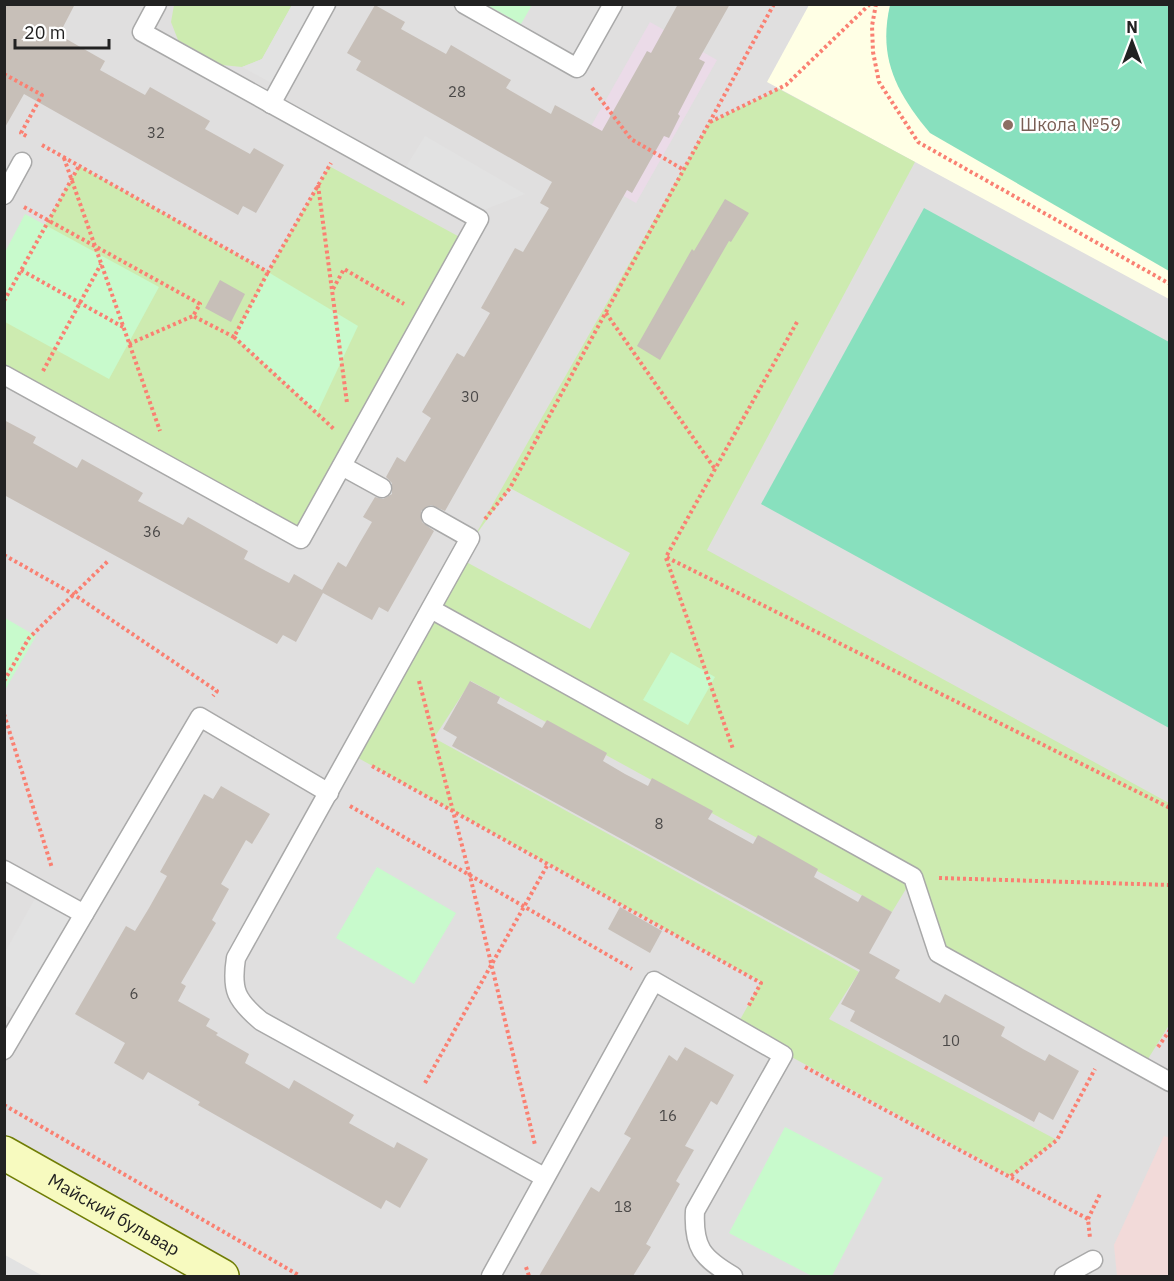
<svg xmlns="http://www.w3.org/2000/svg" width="1174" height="1281" viewBox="0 0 1174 1281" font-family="'IBM Plex Sans',sans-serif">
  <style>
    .residential { fill: #e0dfdf }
    .commercial { fill: #f2dad9 }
    .industrial { fill: #ebdbe8 }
    .education { fill: #ffffe5 }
    .grass { fill: #cdebb0 }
    .park { fill: #c8facc }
    .pitch { fill: #88e0be }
    .parking { fill: #e2e2e2 }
    .building { fill: #c7bfb8 }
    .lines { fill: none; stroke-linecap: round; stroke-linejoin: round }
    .lane-casing { stroke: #a9a9a9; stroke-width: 21 }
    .secondary-casing { stroke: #707d05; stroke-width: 36 }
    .path { stroke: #fa8072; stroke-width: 4; stroke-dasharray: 3 3; stroke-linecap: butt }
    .lane { stroke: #fff; stroke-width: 18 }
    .secondary { stroke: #f7fabf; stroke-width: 33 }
    .education-dot { fill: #8d6e63; stroke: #fff; stroke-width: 2 }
    .labels { text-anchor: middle; stroke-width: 4.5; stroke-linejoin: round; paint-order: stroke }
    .number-label { font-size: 15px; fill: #4b4948 }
    .education-label { font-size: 18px; fill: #785e54; stroke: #fff; text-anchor: start }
    .street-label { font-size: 18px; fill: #222; stroke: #fff }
  </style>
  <rect width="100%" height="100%" fill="#f2efe9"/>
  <path class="residential" d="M5,5H1169V1276H233L5,1145Z"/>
  <path class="commercial" d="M1164,1136L1170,1138L1169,1276H1117L1114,1245Z"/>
  <path class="industrial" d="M650,22L717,60L636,203L569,165Z"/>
  <path class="education" d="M809,5H1169V299L767,82Z"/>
  <g class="grass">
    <path d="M174,5H292L262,59L242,67L222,65L178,40L171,22Z"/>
    <path d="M779,89L915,162L707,550L1169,803V1025L1143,1067L938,953L909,884L892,912L471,681L434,738L859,972L829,1019L1057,1140L1011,1176L736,1027L761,982L351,754L709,123Z"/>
    <path d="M79,166L268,272L329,166L467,241L301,539L5,375V295Z"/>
  </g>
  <g class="park">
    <path d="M487,5H532L521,24Z"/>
    <path d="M25,214L159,287L109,379L5,322V252Z"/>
    <path d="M268,272L358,326L317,413L234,337Z"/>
    <path d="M5,618L36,636L5,690Z"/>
    <path d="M671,652L715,677L688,725L643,700Z"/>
    <path d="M377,867L456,913L414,984L336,938Z"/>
    <path d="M785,1127L883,1178L832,1276H812L729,1233Z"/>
  </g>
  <g class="pitch">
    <path d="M890,5H1169V271L930,133C896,92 878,58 890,5Z"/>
    <path d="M924,208L1169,342V728L761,504Z"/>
  </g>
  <g class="parking">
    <path d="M292,5H322L277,86L242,67L262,59Z"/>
    <path d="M425,136L525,194L481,211L406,167Z"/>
    <path d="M510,488L630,553L590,629L459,558Z"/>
    <path d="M37,895L75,916L19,1013L5,1005V952Z"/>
    <path d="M4,1255H5L43,1276H5Z"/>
  </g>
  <g class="building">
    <path d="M4,4H75L62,29L64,31L61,36L105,61L100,70L145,95L150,87L210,121L205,129L250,154L254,148L284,165L256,213L243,206L238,215L24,94L4,129Z"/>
    <path d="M678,4H730L699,59L705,62L678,114L680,116L669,138L664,136L632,193L627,190L445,511L431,505L421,511L422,522L434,531L388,612L379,607L372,620L323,593L296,642L283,635L277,644L4,495V420L36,437L33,443L77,468L82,459L143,493L138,501L183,525L188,517L248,551L244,559L266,571L289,583L294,574L322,590L338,562L346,567L359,544L372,522L363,517L375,497L383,499L392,494V483L386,477L397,457L405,462L431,418L422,412L457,353L464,357L490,313L481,308L515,248L523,252L549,208L540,203L552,182L356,70L361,61L347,53L375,5L405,22L401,29L446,54L451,45L511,80L506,88L551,114L555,105L602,131L647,51L651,53Z"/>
    <path d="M725,199L749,213L731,242L729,241L660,360L637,346L692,249L694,251Z"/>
    <path d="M220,280L245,294L231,322L205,308Z"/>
    <path d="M470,681L500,697L497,703L542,728L547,720L607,753L603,761L625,774L648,786L652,778L713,811L708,819L753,844L758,835L818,869L814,877L858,902L862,895L892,912L869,953L900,970L895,978L940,1003L945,994L1005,1027L1001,1036L1023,1049L1045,1061L1049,1054L1079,1071L1053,1120L1039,1112L1034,1122L850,1021L855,1011L841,1004L860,970L452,746L457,737L443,729Z"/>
    <path d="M221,786L270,814L252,844L246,840L221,884L229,889L212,920L216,923L181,983L186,986L178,1001L210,1019L206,1026L218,1033L216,1035L249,1054L245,1063L289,1089L294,1080L354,1115L349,1123L394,1148L397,1142L428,1159L400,1208L386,1200L381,1209L198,1105L200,1102L148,1072L143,1080L114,1063L125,1043L75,1014L126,926L135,931L149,908L167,876L160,872L204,794L213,799Z"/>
    <path d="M620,907L662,931L650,953L608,929Z"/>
    <path d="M685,1047L734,1075L717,1105L711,1101L685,1146L694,1150L676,1181L680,1184L646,1244L651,1247L633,1276H539L591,1187L599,1192L631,1138L624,1134L669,1055L677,1061Z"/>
  </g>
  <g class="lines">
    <defs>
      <g id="lane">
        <path d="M464,4L577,68L613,4"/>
        <path d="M271,104L326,4"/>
        <path d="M4,195L22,162"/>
        <path d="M4,375L301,539L479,219L142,32L157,4"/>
        <path d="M342,466L382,488"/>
        <path d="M431,516L470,538L236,958C231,990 236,1000 261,1021L544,1177"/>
        <path d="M431,609L913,877L938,953L1170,1082"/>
        <path d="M4,870L84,914"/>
        <path d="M4,1050L200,717L329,793"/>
        <path d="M491,1276L654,981L783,1055L695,1211C693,1247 702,1258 733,1276"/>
        <path d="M1064,1276L1093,1260"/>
      </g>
      <g id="secondary">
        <path id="s1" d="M4,1153L222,1276"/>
      </g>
    </defs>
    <use href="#lane" class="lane-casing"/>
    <use href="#secondary" class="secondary-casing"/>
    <g class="path">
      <path d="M876,4L872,26L873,52L879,82L918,142L1170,284"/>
      <path d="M4,74L42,95L21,133L28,137"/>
      <path d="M592,88L631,139L684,170"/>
      <path d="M710,122L786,85L870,4"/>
      <path d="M42,145L268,272L331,163"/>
      <path d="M64,158L160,431"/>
      <path d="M318,185L347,403"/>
      <path d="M24,207L200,304L193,316L234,337L268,272"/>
      <path d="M21,270L123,327"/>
      <path d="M333,289L344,269L404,304"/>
      <path d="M4,301L79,166"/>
      <path d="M606,313L715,469"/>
      <path d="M797,322L666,557L1170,808"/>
      <path d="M234,337L335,430"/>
      <path d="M129,344L193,316"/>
      <path d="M43,371L101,264"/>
      <path d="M485,519L510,488L774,4"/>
      <path d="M4,555L73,594L217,691L213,696"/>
      <path d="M666,558L733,749"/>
      <path d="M4,681L29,638L109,560"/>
      <path d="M419,681L470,876L535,1145"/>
      <path d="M4,714L52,868"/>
      <path d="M372,766L761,983L748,1007"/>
      <path d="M350,806L632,969"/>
      <path d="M939,878L1170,885"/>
      <path d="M1158,1047L1170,1030"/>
      <path d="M805,1067L1088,1219L1090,1238"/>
      <path d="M425,1083L548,864"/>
      <path d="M4,1105L300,1276"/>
      <path d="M1011,1176L1057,1140L1095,1069"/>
      <path d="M1088,1219L1100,1194"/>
      <path d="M526,1267L529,1276"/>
    </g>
    <use href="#lane" class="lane"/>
    <use href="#secondary" class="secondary"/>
  </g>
  <circle class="education-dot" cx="1008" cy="125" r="6"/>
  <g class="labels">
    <g class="number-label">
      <text x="457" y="97">28</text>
      <text x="156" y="138">32</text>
      <text x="470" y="402">30</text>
      <text x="152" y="537">36</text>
      <text x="659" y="829">8</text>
      <text x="134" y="999">6</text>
      <text x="951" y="1046">10</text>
      <text x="668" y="1121">16</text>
      <text x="623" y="1212">18</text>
    </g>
    <g class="education-label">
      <text x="1020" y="131">Школа №59</text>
    </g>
    <g class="street-label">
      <text dy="6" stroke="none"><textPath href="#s1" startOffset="126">Майский бульвар</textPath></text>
    </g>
  </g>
  <rect width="1174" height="1281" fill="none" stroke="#222222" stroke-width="12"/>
  <g transform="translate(1132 42)" stroke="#ffffff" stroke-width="4.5" paint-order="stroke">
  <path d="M0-4.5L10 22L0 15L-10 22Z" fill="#222222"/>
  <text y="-9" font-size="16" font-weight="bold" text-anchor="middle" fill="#222222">N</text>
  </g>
  <path d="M15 39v9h94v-9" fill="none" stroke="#222222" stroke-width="3"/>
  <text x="24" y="39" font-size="18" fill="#222222" stroke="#ffffff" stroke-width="4.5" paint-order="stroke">20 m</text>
</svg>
